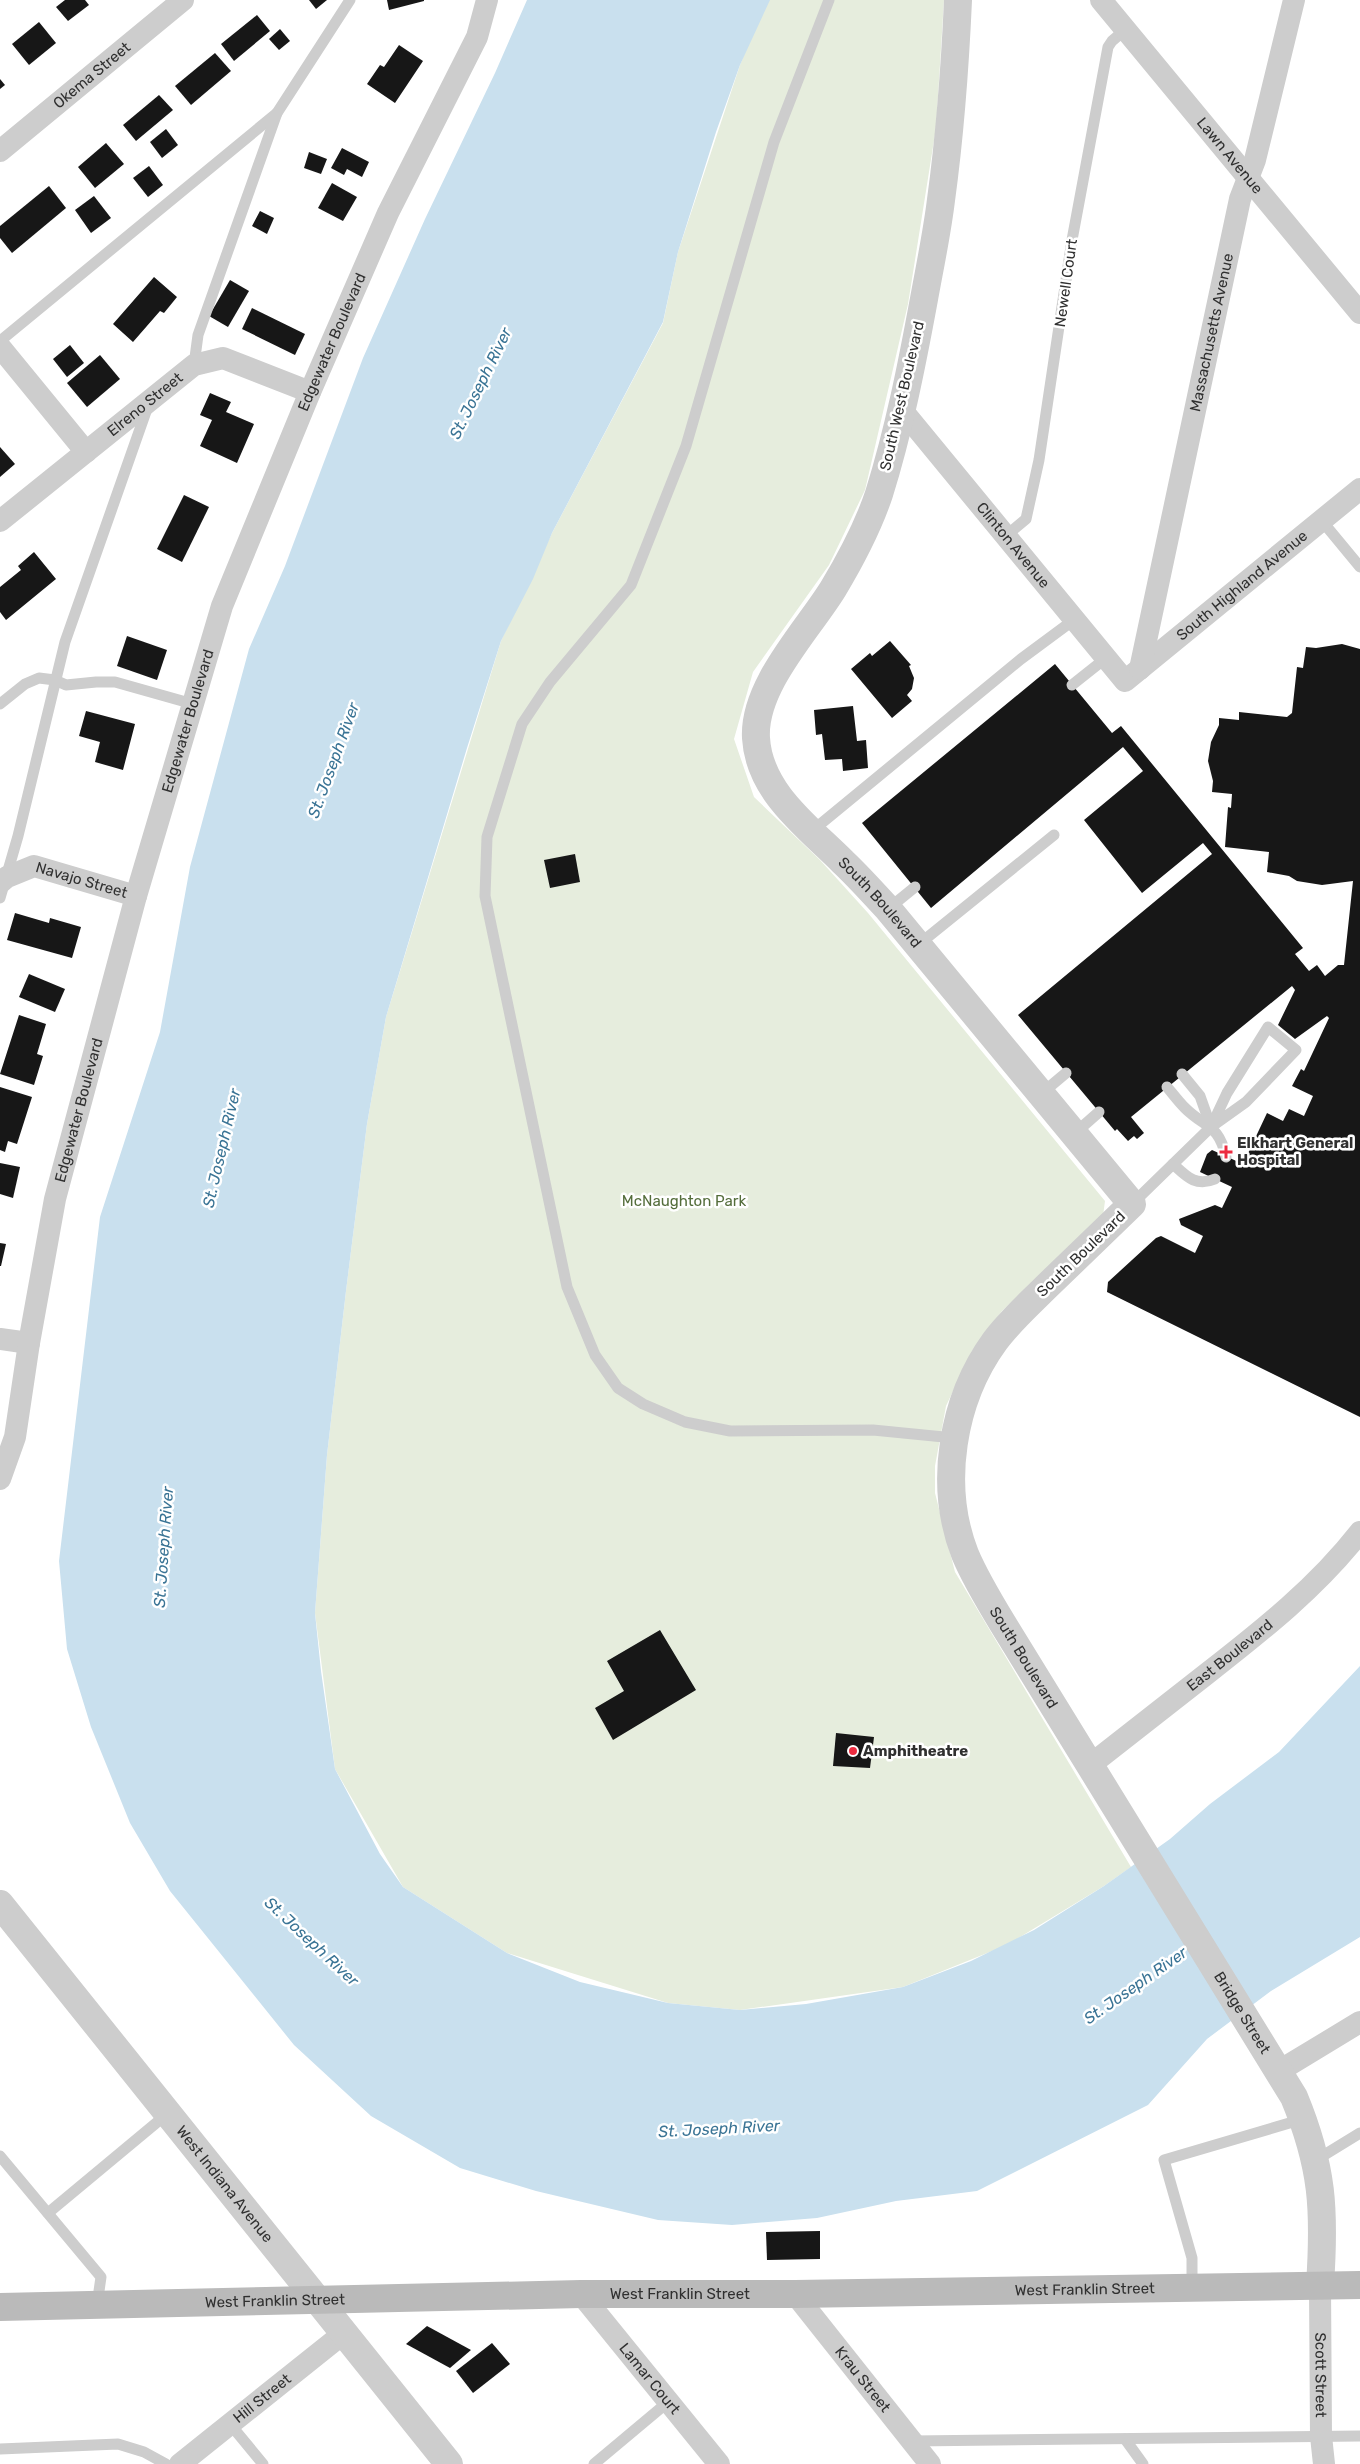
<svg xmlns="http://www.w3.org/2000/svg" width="1360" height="2464" viewBox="0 0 1360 2464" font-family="Rubik,sans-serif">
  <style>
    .green { fill: #e6eddd }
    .water { fill: #c9e0ee }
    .building { fill: #171717 }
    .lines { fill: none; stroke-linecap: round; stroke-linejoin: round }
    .service { stroke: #cdcdcd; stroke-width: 11 }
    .minor { stroke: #cdcdcd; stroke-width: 22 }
    .tertiary { stroke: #cdcdcd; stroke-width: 28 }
    .secondary { stroke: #bababa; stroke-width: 28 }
    .poi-dot { fill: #ec2c40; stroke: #fff; stroke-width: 2 }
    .labels { text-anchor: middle; stroke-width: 5; stroke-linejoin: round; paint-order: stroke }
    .street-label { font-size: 15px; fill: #303030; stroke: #fff }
    .poi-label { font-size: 15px; font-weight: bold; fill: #303030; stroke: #fff; text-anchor: start }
    .park-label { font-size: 15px; fill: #546d3b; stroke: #fff }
    .water-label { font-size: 16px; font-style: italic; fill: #3a7495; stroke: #fff }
  </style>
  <rect width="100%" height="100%" fill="#fff"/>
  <path class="green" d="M766,0H944L936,128L908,304L865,490L829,565L753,672L734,739L754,797L820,860L868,913L1105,1201L1103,1216L1002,1311L972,1351L946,1406L935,1466V1493L955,1572L1131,1867L1104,1886L1007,1945L903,1987L740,2010L668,2003L507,1953L403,1887L335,1769L315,1613L327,1455L346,1291L367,1124L386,1017L501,641L552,533L663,323L678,252L740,65Z"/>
  <path class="water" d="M527,0H770L740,65L716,132L678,252L663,322L552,533L533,579L501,641L467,748L386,1017L367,1124L346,1291L327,1455L315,1613L321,1671L335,1769L380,1854L403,1887L507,1953L580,1982L668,2003L740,2010L806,2004L903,1987L971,1961L1034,1930L1104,1886L1170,1839L1210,1804L1279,1752L1360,1666V1937L1271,1991L1207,2039L1148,2105L977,2191L896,2201L817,2218L732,2225L658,2220L536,2191L460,2168L371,2116L294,2045L170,1891L130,1823L91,1727L67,1649L59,1561L100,1217L160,1032L190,867L249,649L285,566L363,358L425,219L495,73Z"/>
  <g class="building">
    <path d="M65,0H85L89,5L68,21L56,7Z"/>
    <path d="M309,0H327L316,9Z"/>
    <path d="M387,0H424V1L389,10Z"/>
    <path d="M257,15L270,31L234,61L221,44Z"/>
    <path d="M39,22L56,43L29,65L12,44Z"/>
    <path d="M280,29L290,41L279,50L269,39Z"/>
    <path d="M399,45L423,61L395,103L367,84L380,65L384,67Z"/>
    <path d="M215,53L231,71L191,105L175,86Z"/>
    <path d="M0,79L5,85L0,89Z"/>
    <path d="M159,95L173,110L136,141L123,125Z"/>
    <path d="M166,129L178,145L162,158L150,142Z"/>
    <path d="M106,143L124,164L95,188L78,167Z"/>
    <path d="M342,148L369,162L362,177L347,169L344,175L331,168Z"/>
    <path d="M309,152L327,159L321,174L304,168Z"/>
    <path d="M149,166L163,185L148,197L133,178Z"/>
    <path d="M332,183L357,197L343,221L318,208Z"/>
    <path d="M49,186L66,208L12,253L0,238V226Z"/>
    <path d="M94,196L111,218L91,233L75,210Z"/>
    <path d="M260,211L274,218L267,234L252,226Z"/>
    <path d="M154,277L177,297L164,313L160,311L133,342L113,324Z"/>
    <path d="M230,280L249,291L228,327L209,316Z"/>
    <path d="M252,308L305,334L295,355L242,329Z"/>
    <path d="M70,345L84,363L67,377L53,359Z"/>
    <path d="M100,355L120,379L87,407L67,383Z"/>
    <path d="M210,393L231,402L226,412L254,424L237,463L200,446L212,420L200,415Z"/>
    <path d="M0,447L15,464L0,477Z"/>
    <path d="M184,495L209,507L182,562L157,549Z"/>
    <path d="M34,552L56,579L6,620L0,612V587L21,570L18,566Z"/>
    <path d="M127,636L167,650L157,680L117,666Z"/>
    <path d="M890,641L911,665L909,666L914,678L912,689L907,695L912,701L892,718L851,669L870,653L872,656Z"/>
    <path d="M1342,644L1360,649V1417L1107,1292L1108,1282L1156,1238L1161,1236L1195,1253L1203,1236L1181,1225L1179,1219L1215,1205L1222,1208L1232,1187L1200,1172L1207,1154L1212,1150L1243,1164L1267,1113L1283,1121L1289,1109L1304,1116L1313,1096L1292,1086L1301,1069L1304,1071L1329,1018L1327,1016L1295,1039L1278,1025L1295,990L1292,986L1131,1117L1144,1133L1137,1139L1134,1136L1128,1141L1117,1129L1115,1131L1018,1015L1212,854L1203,843L1142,893L1084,820L1143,771L1123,747L931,908L862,823L1055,664L1112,733L1121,726L1303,948L1295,954L1309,971L1317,965L1325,976L1338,965H1344L1353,881L1322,885L1297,881L1289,876L1267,872L1269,852L1225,847L1228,807L1231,808L1232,794L1212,792L1213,781L1208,761L1211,742L1219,725V718L1239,720V712L1287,717L1292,713L1297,667L1303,668L1306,647L1316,648Z"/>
    <path d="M853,706L857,741L866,740L868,768L843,771L842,759L825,760L822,734L816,735L814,710Z"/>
    <path d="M86,711L135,724L123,770L95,762L100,742L79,736Z"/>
    <path d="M575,854L580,882L550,888L544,860Z"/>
    <path d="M15,913L49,923L50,918L81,927L72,958L7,940Z"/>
    <path d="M29,974L65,989L55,1012L19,997Z"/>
    <path d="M19,1015L46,1024L37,1054L43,1056L34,1085L0,1074Z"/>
    <path d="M0,1087L32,1097L17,1144L8,1141L5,1152L0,1150Z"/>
    <path d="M0,1163L20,1167L13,1198L0,1194Z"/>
    <path d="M0,1243L6,1244L1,1266H0Z"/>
    <path d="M660,1630L696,1690L613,1740L595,1708L624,1691L607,1661Z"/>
    <path d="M836,1733L874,1737L870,1768L833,1766Z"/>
    <path d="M820,2231V2259L767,2260L766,2232Z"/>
    <path d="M427,2326L471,2350L450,2368L406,2344Z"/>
    <path d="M492,2343L510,2364L473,2393L456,2371Z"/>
  </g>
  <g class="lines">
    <g class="service">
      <path d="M829,0L774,142L686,446L631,585L550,682L522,724L487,837L485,896L567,1287L595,1355L618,1388L643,1404L685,1422L730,1431L873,1430L954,1438"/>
      <path d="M0,341L277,113"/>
      <path d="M194,365L198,335L277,113L350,0"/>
      <path d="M1322,521L1360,567"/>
      <path d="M1007,535L1026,519L1039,460L1072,240L1108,47L1112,41L1126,29"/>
      <path d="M1072,685L1106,658"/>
      <path d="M0,704L25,684L39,678L55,680L66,685L96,682H115L193,704"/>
      <path d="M812,831L1021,659L1075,619"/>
      <path d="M0,898L18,836L65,642L148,406"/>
      <path d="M888,909L915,887"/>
      <path d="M918,945L1054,835"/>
      <path d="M1182,1074L1200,1096L1211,1127"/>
      <path d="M1167,1087C1173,1094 1178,1101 1185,1108C1205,1128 1219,1124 1226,1157"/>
      <path d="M1041,1094L1066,1073"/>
      <path d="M1074,1134L1099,1112"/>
      <path d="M1173,1164C1187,1177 1196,1187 1215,1179"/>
      <path d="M1132,1204L1211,1127L1246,1102L1296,1050L1268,1027L1227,1093L1211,1127"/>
      <path d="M0,2156L101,2277L97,2305"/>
      <path d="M1316,2160L1360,2133"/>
      <path d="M48,2213L167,2114"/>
      <path d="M1192,2287V2258L1164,2160L1303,2119"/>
      <path d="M230,2424L263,2464"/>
      <path d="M1125,2439L1143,2464"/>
      <path d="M913,2441L1360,2436"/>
      <path d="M0,2449L118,2444L144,2452L166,2464"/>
      <path d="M594,2464L668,2402"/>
    </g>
    <g class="minor">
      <path id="s1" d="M1101,0L1360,313"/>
      <path id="s2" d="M0,151L183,0"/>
      <path d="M0,347L86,452"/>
      <path id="s3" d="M902,410L1125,681L1360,489"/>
      <path id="s4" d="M0,521L194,365L223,358L310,392"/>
      <path id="s5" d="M1140,669L1240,199L1255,160L1294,0"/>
      <path id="s6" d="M0,883L7,877L34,866L136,896"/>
      <path d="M0,1339L29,1343"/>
      <path id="s7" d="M0,1479L15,1437L29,1343L55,1199L136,896L222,606L310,392L388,213L477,37L487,0"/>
      <path id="s8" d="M1089,1766C1129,1735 1169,1703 1209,1672C1264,1629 1317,1587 1360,1532"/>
      <path d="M1279,2071L1360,2022"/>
      <path id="s9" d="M1320,2285L1321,2436L1324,2464"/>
      <path id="s10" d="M581,2294L719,2464"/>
      <path id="s11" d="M795,2294L930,2464"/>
      <path id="s12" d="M180,2464L344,2333"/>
    </g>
    <g class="tertiary">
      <path id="s13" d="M958,0C955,67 950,134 941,200C937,233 930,266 924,299C912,364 899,430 879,494C868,527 851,559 833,589C807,631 753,686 756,738C759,792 808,827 843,862C859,877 873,893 888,909L1132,1204C1103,1232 1074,1260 1045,1288C1028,1305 1009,1322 995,1341C952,1400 938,1485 965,1554C975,1578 989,1601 1003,1624L1294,2097C1323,2167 1325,2210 1320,2285"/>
      <path id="s14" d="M0,1904L449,2464"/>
    </g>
    <path class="secondary" id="s15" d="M0,2307L581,2294H795L1360,2285"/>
  </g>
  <g class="poi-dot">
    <path d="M1223.5 1144.5h5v5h5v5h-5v5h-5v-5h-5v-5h5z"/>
    <circle cx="853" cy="1751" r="5"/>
  </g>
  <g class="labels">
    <g class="street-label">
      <text dy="5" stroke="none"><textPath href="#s2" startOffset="119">Okema Street</textPath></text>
      <text dy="5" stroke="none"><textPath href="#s1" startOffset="202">Lawn Avenue</textPath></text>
      <text transform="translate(1066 283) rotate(-82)" y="5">Newell Court</text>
      <text dy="5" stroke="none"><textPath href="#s5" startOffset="344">Massachusetts Avenue</textPath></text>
      <text dy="5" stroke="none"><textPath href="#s7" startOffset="1188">Edgewater Boulevard</textPath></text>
      <text transform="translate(902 396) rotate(-77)" y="5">South West Boulevard</text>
      <text dy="5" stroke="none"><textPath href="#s4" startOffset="186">Elreno Street</textPath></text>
      <text dy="5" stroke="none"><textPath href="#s3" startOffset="175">Clinton Avenue</textPath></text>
      <text dy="5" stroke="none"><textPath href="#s3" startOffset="502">South Highland Avenue</textPath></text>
      <text dy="5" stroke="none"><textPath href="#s7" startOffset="782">Edgewater Boulevard</textPath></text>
      <text dy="5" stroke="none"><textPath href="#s6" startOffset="88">Navajo Street</textPath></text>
      <text dy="5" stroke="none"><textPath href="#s13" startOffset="988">South Boulevard</textPath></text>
      <text dy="5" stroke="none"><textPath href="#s7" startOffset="378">Edgewater Boulevard</textPath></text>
      <text transform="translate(1081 1254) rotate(-44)" y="5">South Boulevard</text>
      <text dy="5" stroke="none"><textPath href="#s8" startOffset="179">East Boulevard</textPath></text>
      <text dy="5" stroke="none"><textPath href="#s13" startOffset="1918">South Boulevard</textPath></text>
      <text dy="5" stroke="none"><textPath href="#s13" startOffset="2335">Bridge Street</textPath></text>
      <text dy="5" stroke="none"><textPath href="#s14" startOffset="359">West Indiana Avenue</textPath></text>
      <text dy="5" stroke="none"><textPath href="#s15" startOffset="1085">West Franklin Street</textPath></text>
      <text dy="5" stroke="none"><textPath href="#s15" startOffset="680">West Franklin Street</textPath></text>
      <text dy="5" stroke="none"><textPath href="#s15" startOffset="275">West Franklin Street</textPath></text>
      <text dy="5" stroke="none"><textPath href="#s9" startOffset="90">Scott Street</textPath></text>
      <text dy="5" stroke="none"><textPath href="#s10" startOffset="109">Lamar Court</textPath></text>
      <text dy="5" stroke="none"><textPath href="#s11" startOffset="109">Krau Street</textPath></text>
      <text dy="5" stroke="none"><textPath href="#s12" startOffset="105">Hill Street</textPath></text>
    </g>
    <g class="poi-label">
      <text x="1237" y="1148">Elkhart General<tspan x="1237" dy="17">Hospital</tspan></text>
      <text x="863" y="1756">Amphitheatre</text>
    </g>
    <g class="park-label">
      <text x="684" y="1206">McNaughton Park</text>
    </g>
    <g class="water-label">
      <text transform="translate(480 383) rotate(-64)" y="6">St. Joseph River</text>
      <text transform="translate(333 760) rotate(-70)" y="6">St. Joseph River</text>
      <text transform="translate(221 1148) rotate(-77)" y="6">St. Joseph River</text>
      <text transform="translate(163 1547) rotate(-86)" y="6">St. Joseph River</text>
      <text transform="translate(312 1941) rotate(43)" y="6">St. Joseph River</text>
      <text transform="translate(1135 1985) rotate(-35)" y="6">St. Joseph River</text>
      <text transform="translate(719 2128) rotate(-3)" y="6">St. Joseph River</text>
    </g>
  </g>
</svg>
